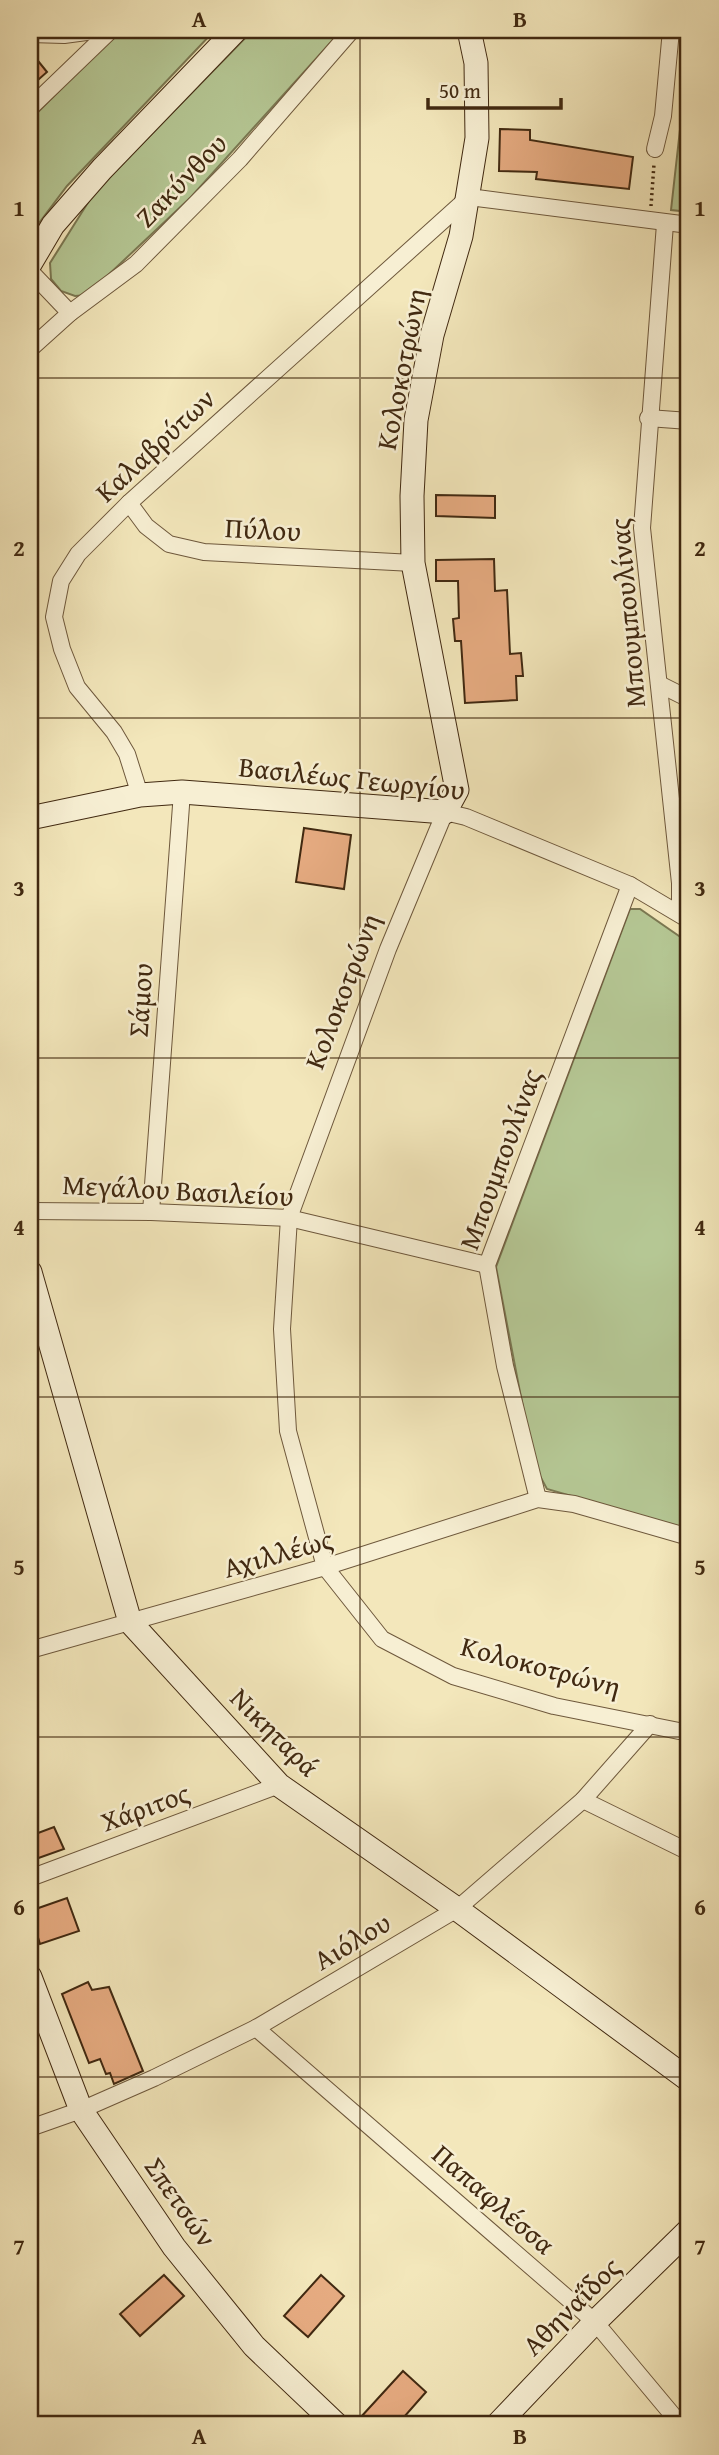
<svg xmlns="http://www.w3.org/2000/svg" width="719" height="2455" viewBox="0 0 719 2455" font-family="'Gentium Book Plus',serif">
  <style>
    .green { fill: #b5c794; stroke: #7b7852; stroke-width: 2 }
    .building { fill: #e6ab81; stroke: #412911; stroke-width: 2 }
    .lines { fill: none; stroke-linecap: round; stroke-linejoin: round }
    .street-casing { stroke: #6e583c; stroke-width: 18 }
    .secondary-casing { stroke: #412911; stroke-width: 25 }
    .path { stroke: #412911; stroke-width: 3.5; stroke-dasharray: 2 3.5; stroke-linecap: butt }
    .street { stroke: #f7efd3; stroke-width: 16 }
    .secondary { stroke: #f7efd3; stroke-width: 23 }
    .grid { fill: none; stroke: #412911; stroke-width: 2; stroke-opacity: 0.55 }
    .labels { text-anchor: middle; stroke-width: 5; stroke-linejoin: round; paint-order: stroke }
    .street-label { font-size: 28px; fill: #412911; stroke: #f7efd3 }
    .neatline { fill: none; stroke: #412911; stroke-width: 2.5 }
    .grid-label { font-size: 23px; text-anchor: middle; font-weight: bold; fill: #412911 }
  </style>
  <rect width="100%" height="100%" fill="#f3e7bb"/>
  <filter id="stains"><feTurbulence type="fractalNoise" baseFrequency=".00286" numOctaves="4"/><feColorMatrix values="0 0 0 0 .2 0 0 0 0 .09 0 0 0 0 .02 0 0 0 .5 -.17"/></filter>
  <radialGradient id="worn" r=".72"><stop offset=".6" stop-color="#630" stop-opacity="0"/><stop offset="1" stop-color="#630" stop-opacity=".3"/></radialGradient>
  <g class="green">
    <path d="M120,30H215L67,186L30,235V120Z"/>
    <path d="M253,30H342L191,197L87,295L75,296L61,291L51,279L50,263L94,193Z"/>
    <path d="M689,49V212L671,210Z"/>
    <path d="M630,909H640L689,943V1530L547,1489L534,1465L496,1267Z"/>
  </g>
  <g class="building">
    <path d="M30,51L47,72L30,87Z"/>
    <path d="M500,129L530,130V140L633,157L629,189L536,179L537,172L499,171Z"/>
    <path d="M436,495L495,496V518L436,516Z"/>
    <path d="M494,559L495,591L507,590L510,654L521,653L523,676H516L517,700L465,703L461,641H455L453,619L459,618L458,581H436V560Z"/>
    <path d="M304,828L351,835L344,889L296,882Z"/>
    <path d="M54,1827L64,1849L30,1861V1836Z"/>
    <path d="M67,1898L79,1931L40,1944L30,1911Z"/>
    <path d="M88,1982L92,1990L109,1987L143,2071L114,2084L110,2073L106,2074L100,2059L89,2063L62,1994Z"/>
    <path d="M164,2275L184,2296L140,2336L120,2314Z"/>
    <path d="M321,2275L344,2296L308,2337L284,2316Z"/>
    <path d="M403,2371L426,2392L397,2425H368L360,2418Z"/>
  </g>
  <g class="lines">
    <defs>
      <g id="street">
        <path d="M30,34L64,35L101,30"/>
        <path d="M30,108L111,30"/>
        <path d="M655,149L663,116L671,30"/>
        <path d="M665,224L642,528L680,883V914"/>
        <path d="M30,271L70,313"/>
        <path d="M30,349L70,313L136,264L240,159L352,30"/>
        <path d="M648,418L689,421"/>
        <path d="M129,503L146,526L169,544L204,552L413,563"/>
        <path d="M659,684L689,699"/>
        <path d="M140,795L127,754L114,732L77,687L62,649L54,617L61,581L78,554L129,503L469,197L689,225"/>
        <path d="M689,920L630,885L466,817L445,812L388,949L289,1218L282,1329L288,1431L325,1567L382,1639L453,1676L554,1706L689,1733"/>
        <path d="M30,1211L151,1212L289,1218L487,1265"/>
        <path d="M151,1212L182,792"/>
        <path d="M538,1499L505,1366L487,1265L630,885"/>
        <path d="M30,1650L325,1567L538,1499L574,1504L689,1537"/>
        <path d="M583,1800L689,1852"/>
        <path d="M30,1878L279,1785"/>
        <path d="M256,2028L595,2322L681,2425"/>
        <path d="M30,2128L81,2110L154,2078L256,2028L457,1909L583,1800L650,1724"/>
      </g>
      <g id="secondary">
        <path d="M30,264L53,225L102,169L236,30"/>
        <path d="M30,818L140,795L182,792L445,812L457,790L413,563L412,496L416,420L432,335L461,236L477,138L476,63L469,30"/>
        <path d="M30,1272L130,1622L279,1785L457,1909L689,2080"/>
        <path d="M30,1977L81,2110L174,2247L254,2346L337,2425"/>
        <path d="M497,2425L595,2322L689,2230"/>
      </g>
    </defs>
    <use href="#street" class="street-casing"/>
    <use href="#secondary" class="secondary-casing"/>
    <path class="path" d="M651,206L654,164"/>
    <use href="#street" class="street"/>
    <use href="#secondary" class="secondary"/>
  </g>
  <path class="grid" d="M360,30V2425M30,378H689M30,718H689M30,1058H689M30,1397H689M30,1737H689M30,2077H689"/>
  <g class="labels">
    <g class="street-label">
      <text transform="translate(181 180) rotate(-46)" y="10">Ζακύνθου</text>
      <text transform="translate(401 369) rotate(-79)" y="10">Κολοκοτρώνη</text>
      <text transform="translate(155 445) rotate(-43)" y="10">Καλαβρύτων</text>
      <text transform="translate(263 529) rotate(3)" y="10">Πύλου</text>
      <text transform="translate(627 613) rotate(-95)" y="10">Μπουμπουλίνας</text>
      <text transform="translate(352 778) rotate(6)" y="10">Βασιλέως Γεωργίου</text>
      <text transform="translate(342 991) rotate(-69)" y="10">Κολοκοτρώνη</text>
      <text transform="translate(140 1000) rotate(-86)" y="10">Σάμου</text>
      <text transform="translate(500 1159) rotate(-70)" y="10">Μπουμπουλίνας</text>
      <text transform="translate(178 1190) rotate(3)" y="10">Μεγάλου Βασιλείου</text>
      <text transform="translate(278 1553) rotate(-16)" y="10">Αχιλλέως</text>
      <text transform="translate(541 1666) rotate(15)" y="10">Κολοκοτρώνη</text>
      <text transform="translate(275 1732) rotate(45)" y="10">Νικηταρά</text>
      <text transform="translate(145 1807) rotate(-20)" y="10">Χάριτος</text>
      <text transform="translate(352 1941) rotate(-31)" y="10">Αιόλου</text>
      <text transform="translate(494 2199) rotate(41)" y="10">Παπαφλέσσα</text>
      <text transform="translate(181 2202) rotate(55)" y="10">Σπετσών</text>
      <text transform="translate(571 2306) rotate(-45)" y="10">Αθηναΐδος</text>
    </g>
  </g>
  <rect width="719" height="2455" fill="none" stroke="#f3e7bb" stroke-width="77"/>
  <path d="M428 98v10h133v-10" fill="none" stroke="#412911" stroke-width="3.5"/>
  <text x="439" y="98" font-size="21" fill="#412911" stroke="#f7efd3" stroke-width="5" paint-order="stroke">50 m</text>
  <rect x="38" y="38" width="642" height="2378" class="neatline"/>
  <g class="grid-label">
    <text x="199" y="27">A</text>
    <text x="520" y="27">B</text>
    <text x="19" y="216">1</text>
    <text x="700" y="216">1</text>
    <text x="19" y="556">2</text>
    <text x="700" y="556">2</text>
    <text x="19" y="896">3</text>
    <text x="700" y="896">3</text>
    <text x="19" y="1235">4</text>
    <text x="700" y="1235">4</text>
    <text x="19" y="1575">5</text>
    <text x="700" y="1575">5</text>
    <text x="19" y="1915">6</text>
    <text x="700" y="1915">6</text>
    <text x="19" y="2255">7</text>
    <text x="700" y="2255">7</text>
    <text x="199" y="2444">A</text>
    <text x="520" y="2444">B</text>
  </g>
  <rect width="100%" height="100%" filter="url(#stains)"/>
  <rect width="100%" height="100%" fill="url(#worn)"/>
</svg>
